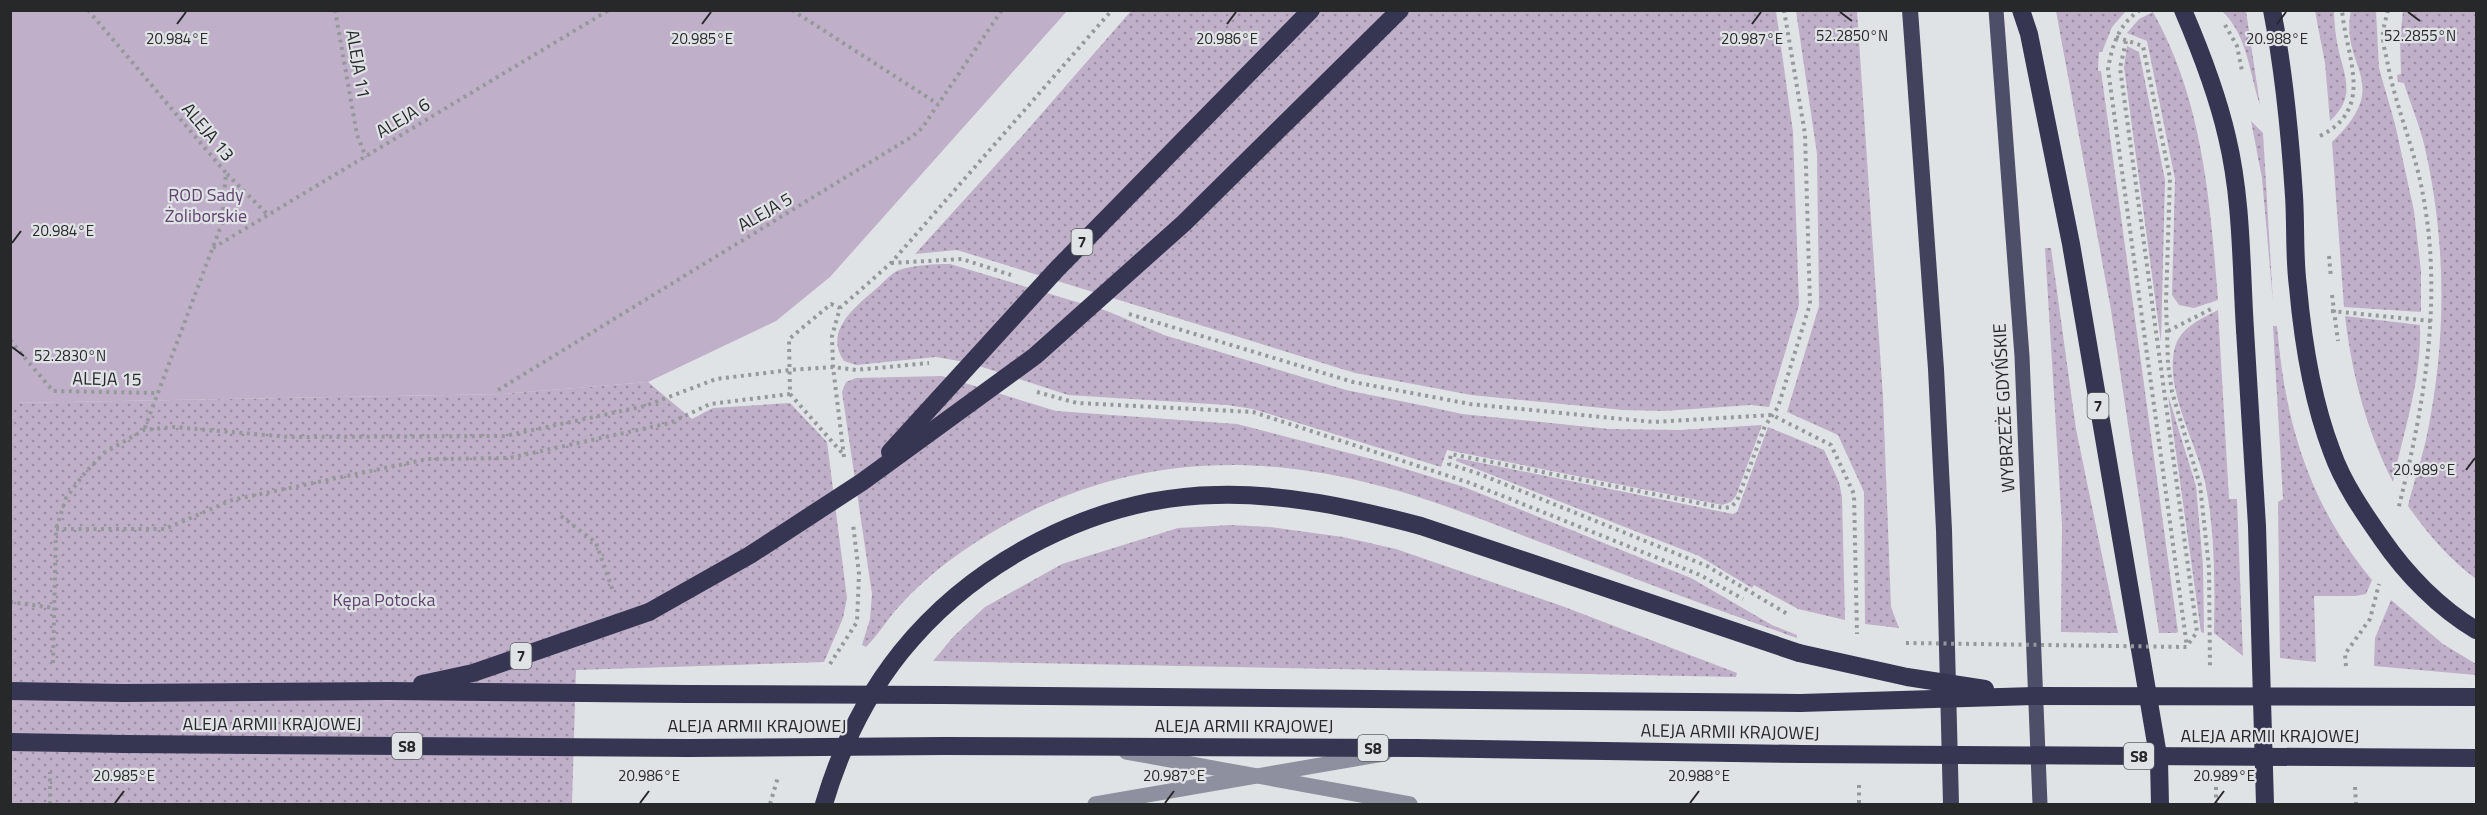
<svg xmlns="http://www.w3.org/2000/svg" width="2487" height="815" viewBox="0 0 2487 815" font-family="'Titillium Web',sans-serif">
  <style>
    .grass { fill: url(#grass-dots) }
    .garden { fill: #bfafc8 }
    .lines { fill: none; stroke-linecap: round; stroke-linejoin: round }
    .path { stroke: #96999b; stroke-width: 4; stroke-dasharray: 3 4.5; stroke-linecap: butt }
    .service { stroke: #8f909f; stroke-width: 15 }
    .primary { stroke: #4d4e67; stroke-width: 15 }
    .trunk { stroke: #42425d; stroke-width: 16 }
    .motorway { stroke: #363653; stroke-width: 18 }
    .path-bridge { stroke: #96999b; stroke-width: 4; stroke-dasharray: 3 4.5; stroke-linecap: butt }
    .motorway-bridge { stroke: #363653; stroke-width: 18 }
    .ticks { fill: none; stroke: #27282a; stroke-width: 2 }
    .labels { text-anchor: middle; stroke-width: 4.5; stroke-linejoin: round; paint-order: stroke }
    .shield { fill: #e0e3e6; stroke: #5e6062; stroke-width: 1.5 }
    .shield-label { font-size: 16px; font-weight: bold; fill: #27282a }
    .street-label { font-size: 18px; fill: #27282a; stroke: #e0e3e6 }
    .park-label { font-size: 18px; fill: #5f426e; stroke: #e0e3e6 }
    .ticks-label { font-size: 15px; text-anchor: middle; fill: #27282a; stroke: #e0e3e6; stroke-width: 4.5; stroke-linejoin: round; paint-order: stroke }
  </style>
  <defs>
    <pattern id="grass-dots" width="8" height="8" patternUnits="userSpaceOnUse" patternTransform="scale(1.5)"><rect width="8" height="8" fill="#bfafc8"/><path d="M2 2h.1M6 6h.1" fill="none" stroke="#9b8ea3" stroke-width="1.8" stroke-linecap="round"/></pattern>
  </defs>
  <rect width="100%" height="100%" fill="#e0e3e6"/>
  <g class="grass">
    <path d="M2351,10L2376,11L2379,68L2395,124L2414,211L2421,271V312L2344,307L2332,142C2395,81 2339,69 2351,10Z"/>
    <path d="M1131,11H1776L1793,132L1799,305L1769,407L1751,405L1664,411L1623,410L1471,395L1355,373L957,250L915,254L1023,135Z"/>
    <path d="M1796,11H1857L1883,397L1891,607L1899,628L1865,624L1864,492L1838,435L1787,412L1819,306L1817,154Z"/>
    <path d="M2056,11H2126L2112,27L2102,52H2099L2098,71H2101L2178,632L2176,633H2159L2111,310Z"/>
    <path d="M2222,11H2246L2260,105C2249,72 2248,36 2222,11Z"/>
    <path d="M2315,11H2334C2334,24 2336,39 2339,52C2346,80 2355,98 2330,121L2325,63Z"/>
    <path d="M2403,11H2476V579C2448,558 2428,534 2408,506C2414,481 2423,456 2428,430C2447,335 2446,238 2424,144C2419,123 2410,103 2404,83L2398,82L2397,75L2401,74L2400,40Z"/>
    <path d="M2153,12C2203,101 2210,201 2218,300L2194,308L2179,305L2172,295L2175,179L2147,41L2127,33L2139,19Z"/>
    <path d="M2127,46L2139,52L2165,180L2161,342L2124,67Z"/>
    <path d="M2251,121L2263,133L2273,302L2262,178Z"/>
    <path d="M2045,248H2051L2076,429L2118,633L2061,632L2062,525Z"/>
    <path d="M950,264L1107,311L1164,335L1299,376L1346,390L1430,407L1462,414L1609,429L1680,430L1762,425L1736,496L1731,502L1722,505L1447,450L1441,467L1253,409L1227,405L1068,395L970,363L936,357L856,365L844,361C823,331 856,306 877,288C883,283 891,273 899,270C914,265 934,264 950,264Z"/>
    <path d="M2218,310L2229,499H2237L2243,656L2214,633C2215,583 2215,531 2205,482C2196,442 2162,384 2176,344C2183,326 2203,318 2218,310Z"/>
    <path d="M2345,316L2420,325C2422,378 2404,430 2393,482C2366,429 2352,375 2345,316Z"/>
    <path d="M2273,326H2277C2285,423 2309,504 2372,580L2366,594L2355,596H2314L2316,662L2280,658L2278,502L2283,499Z"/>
    <path d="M942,376L1056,411L1237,424L1383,462L1464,487L1691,578L1772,625L1797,635V638C1715,609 1634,579 1553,547C1497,526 1442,502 1384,487C1231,445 1092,461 960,553C937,569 913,590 895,611C885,623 877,636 866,647L862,645L870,619L872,594L842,392L846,382L856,378Z"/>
    <path d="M648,382L692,419L713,408L790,403L827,442L847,598L843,618L824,662L576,670L572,804H11L10,403L503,394Z"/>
    <path d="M2168,395L2196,486L2203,566L2204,633L2201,632Z"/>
    <path d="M1768,427L1824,450L1839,482L1842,497L1845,620L1798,609L1754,585L1752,588L1699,556L1456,461L1457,458L1733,514L1737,512Z"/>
    <path d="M1231,525L1270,527L1343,537L1396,549L1562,606L1737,673L1736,677L933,661L954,636L985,607L1062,564L1178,528Z"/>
    <path d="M2391,600L2443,644L2476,664V675L2374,666L2375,638Z"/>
  </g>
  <path class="garden" d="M10,11L11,10L1067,11L830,277L776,321L648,382L503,394L11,403Z"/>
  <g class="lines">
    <g class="path">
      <path d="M88,10L226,173L222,223L144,430"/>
      <path d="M335,10L357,135L366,157"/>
      <path d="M792,10L938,104"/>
      <path d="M1784,10L1805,134L1810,304L1778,407L1765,426L1737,501L1731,507L1724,508L1451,454L1449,464L1477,473L1707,566L1789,615"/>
      <path d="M2140,10C2119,24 2112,45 2108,69L2187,647"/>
      <path d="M2388,10C2386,18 2384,25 2383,33C2382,41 2385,51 2387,60C2395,106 2415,149 2423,195C2443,301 2424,407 2398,510"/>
      <path d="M2225,25L2237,46L2242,71"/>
      <path d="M2116,37L2143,46L2170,178L2166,302L2168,364L2172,392L2200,485L2209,568L2210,666"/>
      <path d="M2126,41L2120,68L2197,632L2187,646"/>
      <path d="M2320,136C2376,108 2346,58 2342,10"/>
      <path d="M227,174L268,215"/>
      <path d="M213,248L609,10"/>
      <path d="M891,263L962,259L1011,275"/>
      <path d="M2331,311L2431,321"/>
      <path d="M1129,314L1353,382L1470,404L1653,422L1772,415L1831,445L1854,494L1857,634"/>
      <path d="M2168,331L2213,308"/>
      <path d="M10,340L53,391L156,393"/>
      <path d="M498,390L913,136L922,128L1002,10"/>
      <path d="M1037,392L1077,403L1253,412L1470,483L1700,575L1743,599"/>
      <path d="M790,394L843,454"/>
      <path d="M844,457L833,367L832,336L840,308L891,263L1112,10"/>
      <path d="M561,516L596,543L613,591"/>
      <path d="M56,529H165L232,500L428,459L509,458L670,423L710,404L790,394L789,339L831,304L840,308"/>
      <path d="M10,602L54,608"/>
      <path d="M53,663L56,529L66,498L84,474L104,453L144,430L173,427L289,437L505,436L645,406L716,379L790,370L833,367L856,370L929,363"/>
      <path d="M830,664L857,622L859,574L853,524"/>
      <path d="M2346,666L2345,654L2370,619L2379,584"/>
      <path d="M1859,785V804"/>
      <path d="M2216,787V804"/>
      <path d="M2355,787L2356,804"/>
      <path d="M50,804V772"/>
      <path d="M770,804L778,777"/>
    </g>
    <g class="service">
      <path d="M1126,752L1410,804"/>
      <path d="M1095,804L1384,754"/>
    </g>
    <path class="primary" d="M1996,10L2022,356L2040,804"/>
    <path class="trunk" d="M1910,10L1936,369L1944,530L1951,804"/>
    <g class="motorway">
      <path d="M2021,10L2029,34L2071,244L2159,761L2160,804"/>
      <path d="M2245,330L2257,526L2265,804"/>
      <path d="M422,684L473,673L649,612"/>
      <path d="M124,693L389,691L687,694"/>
      <path d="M943,695L1800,703"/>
      <path d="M125,744L688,748"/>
      <path d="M944,746L1417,748L1802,754"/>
      <path d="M824,804C840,750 865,697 901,652C975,560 1097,497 1216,495C1286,493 1353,508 1421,526L1799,653"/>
    </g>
    <g class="path-bridge">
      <path d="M2329,256L2331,278"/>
      <path d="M2332,295L2338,341"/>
      <path d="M1906,643L2187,647"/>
    </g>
    <g class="motorway-bridge">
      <path d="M2183,10C2201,52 2217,93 2227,137C2242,199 2241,266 2245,330"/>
      <path d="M2272,10C2284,71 2290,134 2294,196C2296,226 2294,257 2298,287C2303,343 2312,400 2332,452C2343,483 2363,512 2382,539C2406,574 2439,608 2476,630"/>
      <path d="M890,452L1057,269L1311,10"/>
      <path d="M649,612L750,555L862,482L1035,356L1184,223L1400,10"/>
      <path d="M1799,653L1907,677L1985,689"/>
      <path d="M10,691L124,693"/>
      <path d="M687,694L943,695"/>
      <path d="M1800,703L2034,696L2476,697"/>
      <path d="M10,742L125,744"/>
      <path d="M688,748L944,746"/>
      <path d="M1802,754L2476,758"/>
    </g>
  </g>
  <path class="ticks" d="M1840,12L1852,21M2408,12L2420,21M177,24L186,12M702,24L711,12M1227,24L1236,12M1752,24L1761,12M2277,24L2286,12M12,243L21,231M12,347L24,356M2466,470L2475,458M115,803L124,791M640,803L649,791M1165,803L1174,791M1690,803L1699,791M2215,803L2224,791"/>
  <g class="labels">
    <g class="shield">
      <rect x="1071.5" y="229" width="21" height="26" rx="4.5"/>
      <rect x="2087.5" y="393" width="21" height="26" rx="4.5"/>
      <rect x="510.5" y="643" width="21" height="26" rx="4.5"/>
      <rect x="392" y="733" width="30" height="26" rx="4.5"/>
      <rect x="1358" y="735" width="30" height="26" rx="4.5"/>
      <rect x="2124" y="743" width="30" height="26" rx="4.5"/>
    </g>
    <g class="shield-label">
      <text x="1082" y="248">7</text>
      <text x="2098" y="412">7</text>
      <text x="521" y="662">7</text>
      <text x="407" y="752">S8</text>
      <text x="1373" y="754">S8</text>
      <text x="2139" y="762">S8</text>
    </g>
    <g class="street-label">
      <text transform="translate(358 64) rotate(80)" y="6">ALEJA 11</text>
      <text transform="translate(403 118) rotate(-31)" y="6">ALEJA 6</text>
      <text transform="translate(208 132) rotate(50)" y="6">ALEJA 13</text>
      <text transform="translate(765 212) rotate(-30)" y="6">ALEJA 5</text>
      <text transform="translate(107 379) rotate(1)" y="6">ALEJA 15</text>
      <text transform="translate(2004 408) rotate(-93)" y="6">WYBRZEŻE GDYŃSKIE</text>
      <text x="272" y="730">ALEJA ARMII KRAJOWEJ</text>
      <text x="757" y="732">ALEJA ARMII KRAJOWEJ</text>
      <text x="1244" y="732">ALEJA ARMII KRAJOWEJ</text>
      <text transform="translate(1730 732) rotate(1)" y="6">ALEJA ARMII KRAJOWEJ</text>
      <text x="2270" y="742">ALEJA ARMII KRAJOWEJ</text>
    </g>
    <g class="park-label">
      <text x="206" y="201">ROD Sady<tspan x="206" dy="21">Żoliborskie</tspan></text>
      <text x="384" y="606">Kępa Potocka</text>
    </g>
  </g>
  <g class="ticks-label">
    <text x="2420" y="41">52.2855°N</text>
    <text x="1852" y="41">52.2850°N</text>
    <text x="177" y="44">20.984°E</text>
    <text x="702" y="44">20.985°E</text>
    <text x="1227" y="44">20.986°E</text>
    <text x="1752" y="44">20.987°E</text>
    <text x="2277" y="44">20.988°E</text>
    <text x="63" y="236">20.984°E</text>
    <text x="70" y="361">52.2830°N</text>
    <text x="2424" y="475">20.989°E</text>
    <text x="124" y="781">20.985°E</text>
    <text x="649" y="781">20.986°E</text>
    <text x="1174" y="781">20.987°E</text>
    <text x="1699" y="781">20.988°E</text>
    <text x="2224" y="781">20.989°E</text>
  </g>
  <rect width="2487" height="815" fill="none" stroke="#27282a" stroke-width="24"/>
</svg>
